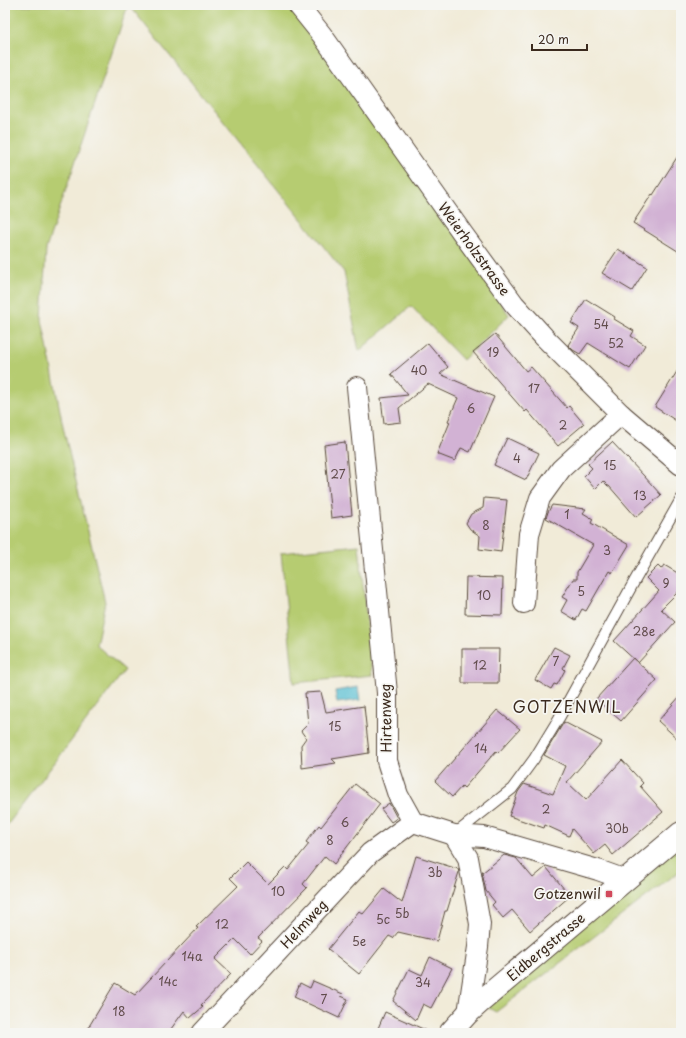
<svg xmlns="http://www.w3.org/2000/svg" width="686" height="1038" viewBox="0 0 686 1038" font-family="'Playpen Sans',sans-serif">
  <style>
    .green { fill: #b6cc71; stroke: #787b48 }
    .water { fill: #55bed2; stroke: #487478 }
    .building { fill: #d2b2d4 }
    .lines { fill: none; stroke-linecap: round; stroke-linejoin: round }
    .service-casing { stroke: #56473a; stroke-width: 12 }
    .minor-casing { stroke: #56473a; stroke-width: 22 }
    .tertiary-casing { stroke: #56473a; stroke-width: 24 }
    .service { stroke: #fff; stroke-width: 10 }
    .minor { stroke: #fff; stroke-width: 20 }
    .tertiary { stroke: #fff; stroke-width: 22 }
    .poi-dot { fill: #d1495b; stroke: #f6f6f2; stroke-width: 1.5 }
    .labels { text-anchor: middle; stroke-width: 3.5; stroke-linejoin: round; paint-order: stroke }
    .number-label { font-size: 12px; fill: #614c4c }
    .street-label { font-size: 14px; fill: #3b2a1e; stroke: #f6f6f2 }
    .poi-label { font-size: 14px; fill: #3b2a1e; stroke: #f6f6f2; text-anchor: end }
    .quarter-label { font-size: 16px; letter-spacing: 1px; fill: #3b2a1e; stroke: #f6f6f2 }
  </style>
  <rect width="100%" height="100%" fill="#f6f6f2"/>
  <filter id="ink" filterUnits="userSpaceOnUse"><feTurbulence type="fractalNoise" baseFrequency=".025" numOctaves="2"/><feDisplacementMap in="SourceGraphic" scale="8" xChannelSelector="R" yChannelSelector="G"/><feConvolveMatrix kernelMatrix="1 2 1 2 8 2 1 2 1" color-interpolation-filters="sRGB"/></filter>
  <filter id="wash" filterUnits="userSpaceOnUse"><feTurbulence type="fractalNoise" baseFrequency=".012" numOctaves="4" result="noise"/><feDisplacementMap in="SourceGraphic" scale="16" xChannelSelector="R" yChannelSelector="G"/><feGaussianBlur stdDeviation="0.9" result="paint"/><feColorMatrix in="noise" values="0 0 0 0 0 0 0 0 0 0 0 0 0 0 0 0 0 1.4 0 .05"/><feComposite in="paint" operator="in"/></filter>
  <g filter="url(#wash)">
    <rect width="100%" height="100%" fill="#f1ebd8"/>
    <g class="green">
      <path d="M5,5H64L68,9L74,5H128L46,249L42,320L64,431L105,602L96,645L125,670L5,828Z"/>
      <path d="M129,5H290L458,237L509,315L463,360L411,306L359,351L344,272Z"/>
      <path d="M359,545L372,675L294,683L281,553Z"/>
      <path d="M681,833V870L496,1012L479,1003Z"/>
    </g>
    <path class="water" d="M358,687L360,700L337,703L335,691Z"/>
    <g id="blocks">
      <g class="building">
        <path d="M681,151V253L633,223L652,194L653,195Z"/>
        <path d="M618,249L647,267L632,291L602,273Z"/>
        <path d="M586,299L615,317L614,319L634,331L631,336L645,345L630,369L588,343L580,354L573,350L568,345L579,328L571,323Z"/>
        <path d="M495,334L526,371L531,367L567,408L569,406L584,424L558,446L527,410L525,412L473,352Z"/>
        <path d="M428,343L448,367L440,374L494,397L470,452L461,448L455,461L437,454L450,422L448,421L458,398L428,384L399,408L401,422L384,424L381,398L408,395L391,374Z"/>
        <path d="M681,365V424L655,407Z"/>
        <path d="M507,438L539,453L526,480L494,465Z"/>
        <path d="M345,442L352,515L331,518L324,445Z"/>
        <path d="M612,442L644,476L661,495L636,517L609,486H608L603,481L595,489L584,476L592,468L588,464Z"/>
        <path d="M484,498L507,500L501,552L479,549L480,536L470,529L466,523L471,514L483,508Z"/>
        <path d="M552,505L586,509L583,513L593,519L591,523L629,545L612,573L609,571L586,611L582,609L576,620L561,611L567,600L562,597L573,579H577V572L593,545L546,518L548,512Z"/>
        <path d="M664,565L681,575V589L661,609L675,622L638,663L614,641L659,591L646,578L658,566L661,569Z"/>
        <path d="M466,577L503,578L502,615L465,614Z"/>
        <path d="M554,647L570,655L563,668L565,670L557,685L554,684L551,689L535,680Z"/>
        <path d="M462,649H499L498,683H462Z"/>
        <path d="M633,658L657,680L621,721L596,699Z"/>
        <path d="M321,692L326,712L364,706L369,753L332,759L336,763L302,768L301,745L306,738L301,731L308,724L305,693Z"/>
        <path d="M681,695V742L658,721Z"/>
        <path d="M497,710L520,729L498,753L496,751L464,788L462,786L452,797L435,781Z"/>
        <path d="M564,722L602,742L567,782L586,800L622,760L643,783L640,786L663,812L613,855L605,845L594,854L572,829L569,836L545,825L544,828L509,816L518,792L524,784L553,794L565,766L544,755Z"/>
        <path d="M355,784L380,804L334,864L325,856L303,884L307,888L258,938L262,941L250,954L235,939L215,959L231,974L201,1005L203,1007L190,1018L184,1011L168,1033H85L115,983L135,995L198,928L196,927L238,886L230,878L246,862L268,884L285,867L288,870L309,844L306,842L319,825L321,827Z"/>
        <path d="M389,803L397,818L391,822L381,809Z"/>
        <path d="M504,855L516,858L533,878L546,867L570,896L530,931L512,910L503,918L492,905L495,902L486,891L482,873Z"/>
        <path d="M416,856L458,869L459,872L447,911H445L437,941L398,932L393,938L389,936L359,974L328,949L359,911L363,914L384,889L402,903Z"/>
        <path d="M430,957L452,968L431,1008L423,1004L416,1020L393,1001L409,969L422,975Z"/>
        <path d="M313,981L343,994L341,996L348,999L339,1018L294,997L300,983L310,988Z"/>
        <path d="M385,1012L432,1033H376Z"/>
      </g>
    </g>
  </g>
  <g filter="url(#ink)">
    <use href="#blocks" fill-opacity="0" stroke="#56473a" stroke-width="1"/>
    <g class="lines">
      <defs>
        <path id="service" d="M455,834L512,789L534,759L559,718L634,582L681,499"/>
        <g id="minor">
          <path d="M298,5L322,35L463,234L514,304L544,337L621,414L681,465"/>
          <path d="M357,387L387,693V761L398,795L413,822L454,835L484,837L598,870L626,880"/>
          <path d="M524,603L529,534L540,498L561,469L621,414"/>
          <path d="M454,835L468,858L480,924L478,947L468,1013"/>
          <path d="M202,1033L370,853L413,822"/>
        </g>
        <path id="tertiary" d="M450,1033L468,1013L479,1003L681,833"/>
      </defs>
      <use href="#service" class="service-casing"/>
      <use href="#minor" class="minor-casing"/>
      <use href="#tertiary" class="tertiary-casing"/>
      <use href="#service" class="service"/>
      <use href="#minor" class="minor"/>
      <use href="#tertiary" class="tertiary"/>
    </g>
  </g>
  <rect class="poi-dot" x="605" y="890" width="8" height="8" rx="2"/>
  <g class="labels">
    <g class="number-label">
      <text x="601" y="329">54</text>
      <text x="616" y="348">52</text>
      <text x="493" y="357">19</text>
      <text x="419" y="375">40</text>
      <text x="534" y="393">17</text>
      <text x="471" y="413">6</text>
      <text x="563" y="430">2</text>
      <text x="517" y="463">4</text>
      <text x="610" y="470">15</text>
      <text x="338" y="479">27</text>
      <text x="640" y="500">13</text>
      <text x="567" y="519">1</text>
      <text x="486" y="530">8</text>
      <text x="607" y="555">3</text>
      <text x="666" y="588">9</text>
      <text x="581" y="596">5</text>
      <text x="484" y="600">10</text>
      <text x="644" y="636">28e</text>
      <text x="556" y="666">7</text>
      <text x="480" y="670">12</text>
      <text x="335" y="731">15</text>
      <text x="481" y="753">14</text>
      <text x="546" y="814">2</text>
      <text x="345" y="827">6</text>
      <text x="617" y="833">30b</text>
      <text x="330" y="845">8</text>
      <text x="435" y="877">3b</text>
      <text x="278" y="896">10</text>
      <text x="402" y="918">5b</text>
      <text x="383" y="924">5c</text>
      <text x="222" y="929">12</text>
      <text x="359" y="946">5e</text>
      <text x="192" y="961">14a</text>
      <text x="168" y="986">14c</text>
      <text x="423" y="987">34</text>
      <text x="324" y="1004">7</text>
      <text x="119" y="1016">18</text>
    </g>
    <g class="street-label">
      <text transform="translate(474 249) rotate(54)" y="5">Weierholzstrasse</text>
      <text transform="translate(386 718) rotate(-91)" y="5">Hirtenweg</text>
      <text transform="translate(304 924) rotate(-47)" y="5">Helmweg</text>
      <text transform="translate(546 947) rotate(-40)" y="5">Eidbergstrasse</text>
    </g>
    <g class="poi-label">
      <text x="601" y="899">Gotzenwil</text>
    </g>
    <g class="quarter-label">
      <text x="567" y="713">GOTZENWIL</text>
    </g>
  </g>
  <rect width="686" height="1038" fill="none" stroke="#f6f6f2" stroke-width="20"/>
  <path d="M532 44v6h55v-6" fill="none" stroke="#3b2a1e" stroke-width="2"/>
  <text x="538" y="44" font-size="12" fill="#3b2a1e" stroke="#f6f6f2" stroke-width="3" paint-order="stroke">20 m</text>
</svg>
